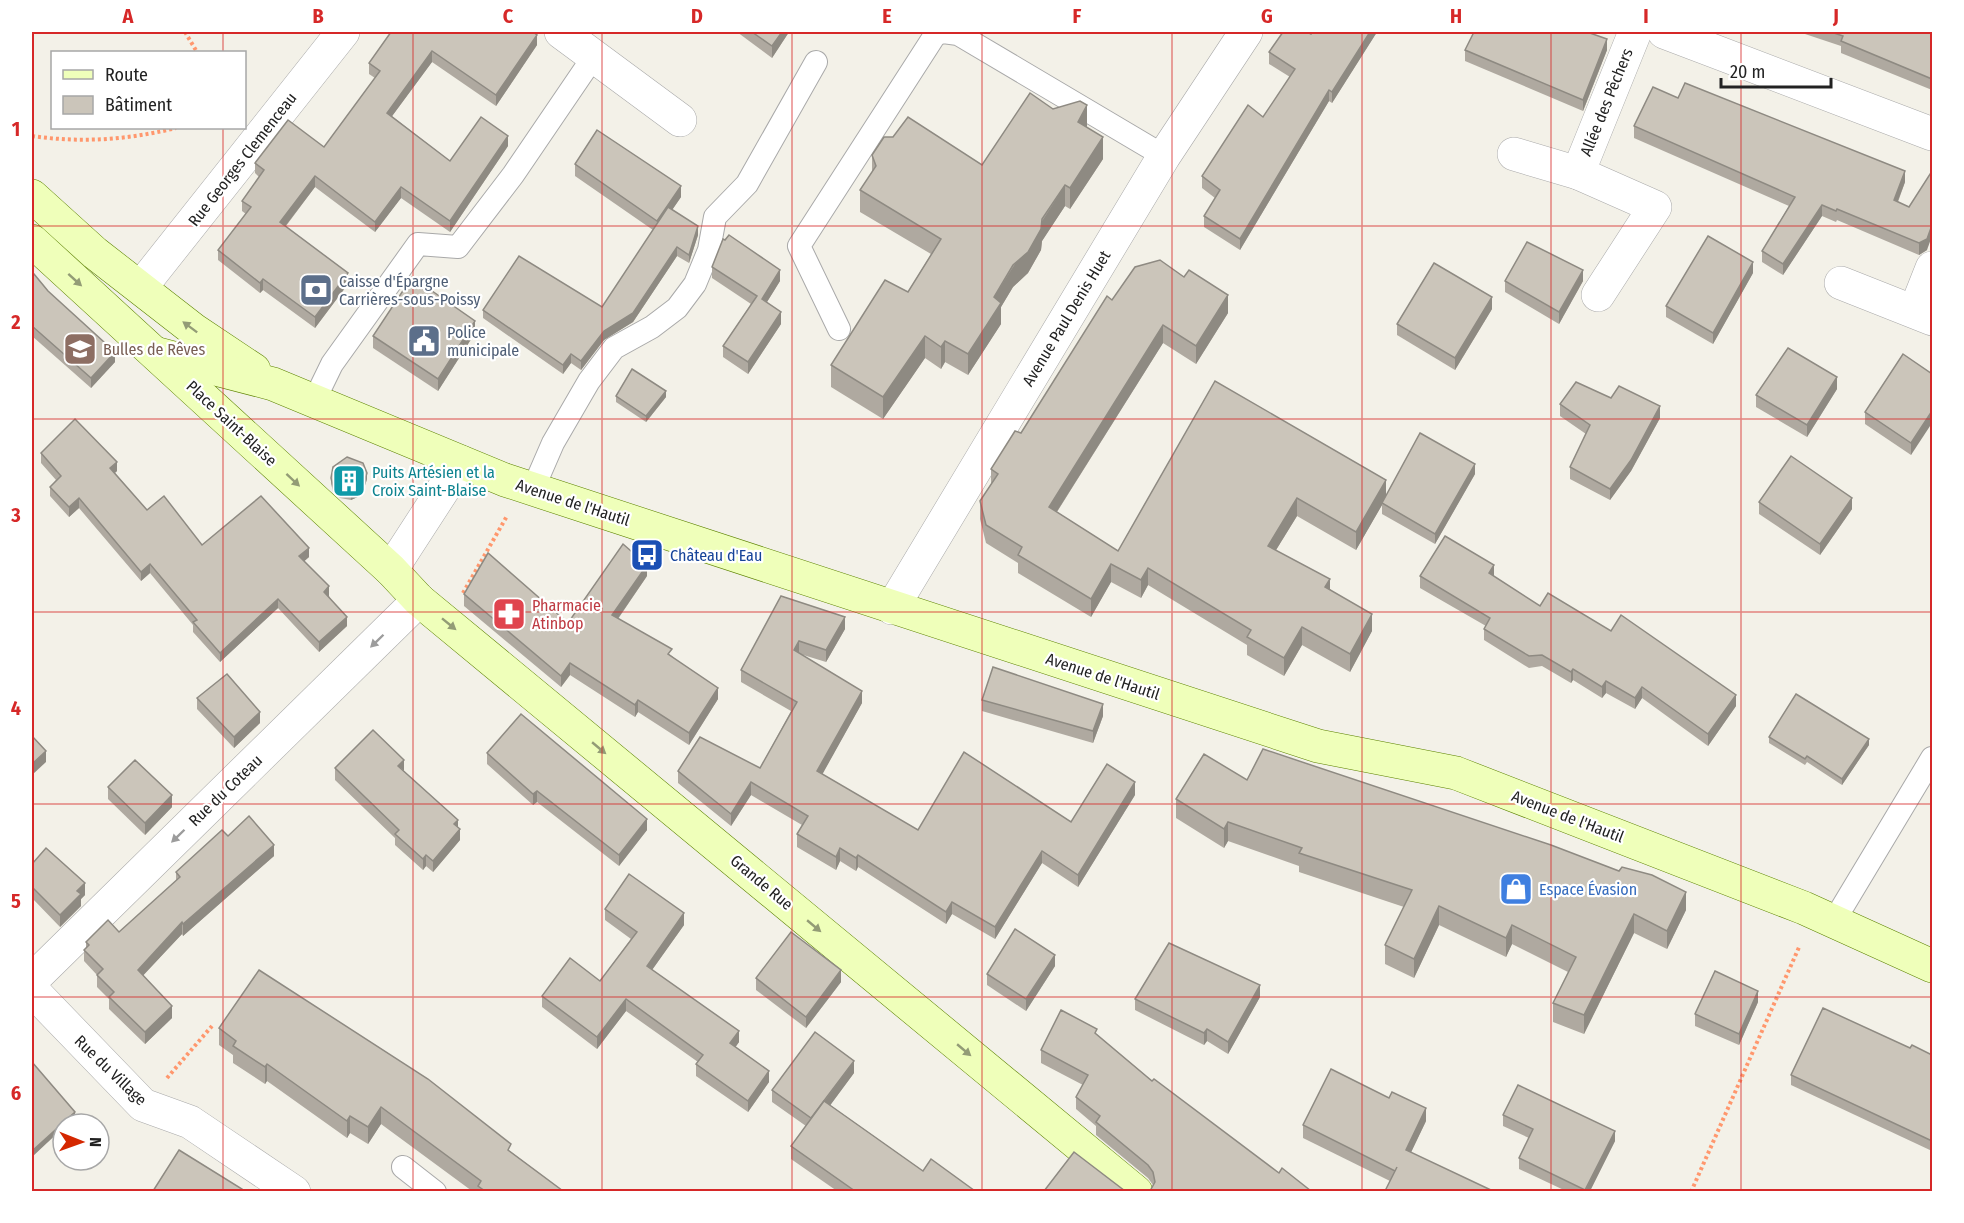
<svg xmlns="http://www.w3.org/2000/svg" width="1964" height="1223" viewBox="0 0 1964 1223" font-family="'Fira Sans Condensed',sans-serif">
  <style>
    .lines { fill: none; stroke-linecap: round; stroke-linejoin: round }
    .lane-casing { stroke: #a9a9a9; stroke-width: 24 }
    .street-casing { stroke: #a9a9a9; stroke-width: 34 }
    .secondary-casing { stroke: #5c8200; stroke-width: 34 }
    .path { stroke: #ff976d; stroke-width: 4; stroke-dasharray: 3 3; stroke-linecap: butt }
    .lane { stroke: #fff; stroke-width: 22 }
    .street { stroke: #fff; stroke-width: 33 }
    .secondary { stroke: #efffba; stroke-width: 33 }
    .wall { fill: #afa9a0 }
    .shaded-wall { fill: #8e8a82 }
    .building { fill: #cbc5ba; stroke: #8e8a82; stroke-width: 1.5 }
    .oneway { fill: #939c76 }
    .oneway2 { fill: #9c9c9c }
    .grid { fill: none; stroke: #d62828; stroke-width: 1.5; stroke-opacity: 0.55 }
    .labels { text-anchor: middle; stroke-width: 4.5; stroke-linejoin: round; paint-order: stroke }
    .street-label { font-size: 16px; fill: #222; stroke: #fff }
    .service-label { font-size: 16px; fill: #4e5e75; stroke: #fff; text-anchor: start }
    .education-label { font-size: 16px; fill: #785e54; stroke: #fff; text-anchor: start }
    .culture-label { font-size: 16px; fill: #0d838f; stroke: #fff; text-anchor: start }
    .transit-label { font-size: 16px; fill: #164399; stroke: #fff; text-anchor: start }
    .health-label { font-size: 16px; fill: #be3a42; stroke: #fff; text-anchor: start }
    .shop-label { font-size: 16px; fill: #366cbe; stroke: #fff; text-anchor: start }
    .neatline { fill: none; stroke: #d62828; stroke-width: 2 }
    .grid-label { font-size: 20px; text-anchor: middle; font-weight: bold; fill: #d62828 }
  </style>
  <rect width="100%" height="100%" fill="#f3f1e8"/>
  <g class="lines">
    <defs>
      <g id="lane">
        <path d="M839,329L799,246L935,35L943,32L958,34L1164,156"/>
        <path d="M314,401L332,364L418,244L458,247L513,175L594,56"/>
        <path d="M533,489L553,443L589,381L614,348L652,327L677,308L695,284L709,250L715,217L747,184L816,62"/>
        <path d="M1834,921L1932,758"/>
        <path d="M403,1167L435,1192"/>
      </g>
      <g id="street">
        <path d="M561,32L680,120"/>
        <path d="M1664,32L1932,134"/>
        <path d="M1514,154L1578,173L1655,207L1598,295"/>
        <path d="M1578,173L1635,32"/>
        <path d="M1841,283L1932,319"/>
        <path d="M141,287L343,32"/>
        <path d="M1915,311L1932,268"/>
        <path d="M391,570L461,462"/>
        <path d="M892,608L1164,156L1246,32"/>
        <path d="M32,980L419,600"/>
        <path d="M32,990L143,1105L190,1122L294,1192"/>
      </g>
      <g id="secondary">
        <path d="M32,196L95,253L194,330L254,370"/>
        <path d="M32,241L391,570L419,600L1136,1192"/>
        <path d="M158,354L273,384L505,480L1318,746L1456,773L1804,908L1932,966"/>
      </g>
    </defs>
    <use href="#lane" class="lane-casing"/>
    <use href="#street" class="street-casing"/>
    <use href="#secondary" class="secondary-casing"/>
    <g class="path">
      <path d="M185,32L197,52"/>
      <path d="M32,136C81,143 127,140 176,128"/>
      <path d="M463,593L507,516"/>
      <path d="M167,1078L212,1026"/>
      <path d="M1691,1192L1800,945"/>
    </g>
    <use href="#lane" class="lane"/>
    <use href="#street" class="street"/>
    <use href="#secondary" class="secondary"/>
  </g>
  <g class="wall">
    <path d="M391,32L537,45L496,106L432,62L392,116L450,161L508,146L450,232L401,198L375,232L315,187L286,226L348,284L315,328L263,290L260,293L218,260V250L246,214L242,211V201L259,177L255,173V163L324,147L375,78L369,74V63Z"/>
    <path d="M737,32H789L772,58Z"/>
    <path d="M1313,32H1377L1332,103L1329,101L1240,250L1204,227V216L1215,198L1202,188V176L1263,117L1290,77L1269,64V52L1311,34Z"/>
    <path d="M1799,32H1932V90L1841,53V46Z"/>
    <path d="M1465,50H1607L1583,111L1465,61Z"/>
    <path d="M1678,98L1905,182L1898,202L1927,250L1919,255L1837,220L1836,222L1822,216L1783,275L1762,262V251L1789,206L1634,138V126Z"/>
    <path d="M1053,109L1087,126V127L1103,159L1070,209L1065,206L1042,241L1041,250L1028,273L1013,287L1001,307V324L968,375L945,362L941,369L925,358L883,419L831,387V365L908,292L931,254L860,212V190L872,172V155L982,165Z"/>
    <path d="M575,164L681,197L672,210L698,235L689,263L677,256L633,322L604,340L581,370L571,363L563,374L483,318V310L602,307L653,230L575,176Z"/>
    <path d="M712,267L780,281L767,302L781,324L748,374L723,357V346L751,304L712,278Z"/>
    <path d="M1753,273L1713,344L1666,317V306Z"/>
    <path d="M32,277L48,291L115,362L91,388L32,336Z"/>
    <path d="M1505,281H1583L1559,324L1505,292Z"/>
    <path d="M1112,300L1228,313L1196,364L1163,343L1057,512L1118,551L1215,381L1386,496L1475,474L1435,544L1382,514V505L1356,550L1297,516L1276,550L1330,589L1372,631L1350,672L1302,645L1284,676L1247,655V645L1148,585L1141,598L1111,582L1091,617L1018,573V563L986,543L980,519V501L991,484V469L1021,433Z"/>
    <path d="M1492,309L1455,370L1397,335V324Z"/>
    <path d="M475,333L438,391L373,348V336Z"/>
    <path d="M1932,374L1911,455L1865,424V412Z"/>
    <path d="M1837,389L1807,437L1756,407V395Z"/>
    <path d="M616,396L666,397L646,422L616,402Z"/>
    <path d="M1611,398L1660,418L1631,471L1610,500L1570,479V467L1586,434L1560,416V404Z"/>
    <path d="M41,453L117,471L115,473L147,510L202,545L309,557L304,561L329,596L347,626L319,652L278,608L220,662L193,632V625L150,573L141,581L79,508L69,517L50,496V487L56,480L41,463Z"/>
    <path d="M331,478L367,479L362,495L351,500L340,498L333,491L331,484Z"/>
    <path d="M1759,502L1852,509L1820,555L1759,514Z"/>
    <path d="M647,576L618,619L672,656L718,699L689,745L638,712L635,717L570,675L561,687L464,606V594L568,623Z"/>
    <path d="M1420,576L1494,577L1540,606L1736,706L1708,746L1642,698L1635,709L1606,693L1602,698L1573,680L1571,683L1542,666L1529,668L1484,640V629L1486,626L1420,588Z"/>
    <path d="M781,596L845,629L826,662L800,654L862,703L822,774L918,830L1071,822L1135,795L1078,887L1042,863L995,939L952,914L946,924L858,867L856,871L840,861L836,870L797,847V834L802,825L751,795L731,826L678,783V771L760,768L791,711L741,682V670Z"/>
    <path d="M197,698L260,723L234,748L197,709Z"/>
    <path d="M982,700L1103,716L1093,743L982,711Z"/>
    <path d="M1769,737L1869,745L1842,785L1807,762L1805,765L1769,743Z"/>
    <path d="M487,753L647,830L619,866L537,802L533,805L487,764Z"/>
    <path d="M335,768L404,771L458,827L460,840L433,872L426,866L423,870L395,845V838L335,780Z"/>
    <path d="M1247,780L1686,910L1667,949L1634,933L1584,1034L1553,1022V1003L1568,972L1512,944L1506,957L1439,925L1414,978L1385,964V945L1404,907L1299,872V866L1228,841L1224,848L1176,818V799Z"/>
    <path d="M108,787L172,807L145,835L108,799Z"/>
    <path d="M228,836L274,856L183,936L182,934L143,975L172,1018L145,1044L109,1009V999L97,987V975L84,961V950L86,948V942L119,932L176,881V872Z"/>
    <path d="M32,864L85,895L81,899V906L60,927L32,898Z"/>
    <path d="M605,909L684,925L652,970L739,1042L735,1047L769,1082L748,1112L696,1076V1064L698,1062L626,1011L597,1049L542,1007V996L600,981L631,939L605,920Z"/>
    <path d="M1055,966L1026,1011L987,985V974Z"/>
    <path d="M756,978L841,982L806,1028L756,990Z"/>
    <path d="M1260,997L1228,1054L1207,1041L1204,1045L1135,1010V999Z"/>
    <path d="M1758,1002L1739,1045L1695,1026V1014Z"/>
    <path d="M219,1028L511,1152L563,1191H472L381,1124L368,1144L350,1133L347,1138L267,1081L265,1084L233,1063V1055L219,1045Z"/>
    <path d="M1097,1035L1152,1081L1279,1173L1153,1185L1148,1178L1096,1135V1126L1076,1109V1097L1083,1085L1041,1063V1050Z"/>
    <path d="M1910,1048L1932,1055V1151L1791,1085V1075Z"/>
    <path d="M854,1073L830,1105L923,1171L975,1191H837L791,1159V1146L806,1126L772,1102V1090Z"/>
    <path d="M1503,1115L1615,1141L1590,1191H1566L1519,1169V1158L1529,1138L1503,1126Z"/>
    <path d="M1426,1121L1411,1152L1390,1181L1303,1138V1125Z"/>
  </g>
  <g class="shaded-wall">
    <path d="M782,32H789L772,58V46Z"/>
    <path d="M1370,32H1377L1332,103V92Z"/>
    <path d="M537,35V45L496,106V95Z"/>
    <path d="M1607,39V50L1583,111V100Z"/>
    <path d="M432,51V62L387,123V113Z"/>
    <path d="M1329,90V101L1240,250V239Z"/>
    <path d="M1087,105V126L1078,143V122Z"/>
    <path d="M508,136V146L450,232V221Z"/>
    <path d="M1103,137V159L1070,209V188Z"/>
    <path d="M1905,171V182L1894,211V200Z"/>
    <path d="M315,176V187L280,233V222Z"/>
    <path d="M1065,185V206L1042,241L1041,250L1028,273L1013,287L1001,307V324L968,375V354L994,297Z"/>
    <path d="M681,186V197L657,232V221Z"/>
    <path d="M401,187V198L375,232V222Z"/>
    <path d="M1822,205V216L1783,275V264Z"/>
    <path d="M1932,225V236L1927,250L1919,255V243Z"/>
    <path d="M698,226V235L689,263V255Z"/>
    <path d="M677,247V256L633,322L604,340L581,370V361L604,331Z"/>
    <path d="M1753,262V273L1713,344V333Z"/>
    <path d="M780,270V281L762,310V299Z"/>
    <path d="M1583,270V281L1559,324V312Z"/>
    <path d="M348,273V284L315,328V317Z"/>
    <path d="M263,279V290L260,293V283Z"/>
    <path d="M1228,295V313L1196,364V346Z"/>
    <path d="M1492,297V309L1455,370V358Z"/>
    <path d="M781,312V324L748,374V362Z"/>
    <path d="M475,321V333L438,391V379Z"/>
    <path d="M1163,325V343L1049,524V507Z"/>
    <path d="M925,336V358L883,419V397Z"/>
    <path d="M945,341V362L941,369V347Z"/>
    <path d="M115,352V362L91,388V378Z"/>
    <path d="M571,354V363L563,374V365Z"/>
    <path d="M1837,377V389L1807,437V425Z"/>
    <path d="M666,391V397L646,422V416Z"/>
    <path d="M1660,406V418L1631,471L1610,500V489Z"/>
    <path d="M1932,411V423L1911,455V443Z"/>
    <path d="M117,462V471L110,477V468Z"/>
    <path d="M1475,464V474L1435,544V534Z"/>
    <path d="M367,473V479L362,495L351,500V494Z"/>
    <path d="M1386,480V498L1382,503V505L1356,550V532Z"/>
    <path d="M79,498V508L69,517V507Z"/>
    <path d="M1297,498V516L1268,563V546Z"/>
    <path d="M1852,498V509L1820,555V544Z"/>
    <path d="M309,548V557L299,566V556Z"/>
    <path d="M150,564V573L141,581V572Z"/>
    <path d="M1111,564V582L1091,617V599Z"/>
    <path d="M647,565V576L612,627V615Z"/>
    <path d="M1494,565V576L1489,585V573Z"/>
    <path d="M1148,568V585L1141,598V580Z"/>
    <path d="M1330,579V597L1325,587Z"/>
    <path d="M329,586V596L324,601V592Z"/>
    <path d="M278,599V608L220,662V653Z"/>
    <path d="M1372,614V631L1350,672V654Z"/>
    <path d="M347,617V626L319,652V642Z"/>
    <path d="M845,617V629L826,662V650Z"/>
    <path d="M1302,627V645L1284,676V658Z"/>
    <path d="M799,641V653L794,650Z"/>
    <path d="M570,663V675L561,687V676Z"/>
    <path d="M1573,669V680L1571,683V672Z"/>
    <path d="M1606,681V693L1602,698V687Z"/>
    <path d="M1642,687V698L1635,709V698Z"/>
    <path d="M718,688V699L689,745V733Z"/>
    <path d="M862,691V703L817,784V771Z"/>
    <path d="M1736,695V706L1708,746V734Z"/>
    <path d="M638,700V712L635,717V705Z"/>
    <path d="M1103,704V716L1093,743V731Z"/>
    <path d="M260,712V723L234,748V737Z"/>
    <path d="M1869,739V745L1842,785V779Z"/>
    <path d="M46,751V762L32,775V764Z"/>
    <path d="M404,760V771L398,766Z"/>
    <path d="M751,782V795L731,826V814Z"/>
    <path d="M1135,782V795L1078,887V875Z"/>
    <path d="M537,791V802L533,805V794Z"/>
    <path d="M172,795V807L145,835V823Z"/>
    <path d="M647,819V830L619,866V855Z"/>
    <path d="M458,820V831L460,829V840L433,872V861L454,824Z"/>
    <path d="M1228,822V841L1224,848V829Z"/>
    <path d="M274,845V856L183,936V924Z"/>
    <path d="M840,848V861L836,870V857Z"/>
    <path d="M1042,851V863L995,939V927Z"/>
    <path d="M426,855V866L423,870V859Z"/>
    <path d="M858,855V867L856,871V858Z"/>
    <path d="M85,883V895L81,899V906L60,927V915L77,891Z"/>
    <path d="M1686,892V910L1667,949V931Z"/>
    <path d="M952,902V914L946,924V912Z"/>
    <path d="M1439,906V925L1414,978V959Z"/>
    <path d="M684,913V925L647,977V966Z"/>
    <path d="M1634,914V933L1584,1034V1015Z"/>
    <path d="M182,922V934L138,981V970Z"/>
    <path d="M1512,925V944L1506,957V938Z"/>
    <path d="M1055,955V966L1026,1011V999Z"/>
    <path d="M841,970V982L806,1028V1017Z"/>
    <path d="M1260,985V997L1228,1054V1042Z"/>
    <path d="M1758,991V1002L1739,1045V1034Z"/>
    <path d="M626,999V1011L597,1049V1037Z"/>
    <path d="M172,1006V1018L145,1044V1032Z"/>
    <path d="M1207,1029V1041L1204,1045V1033Z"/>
    <path d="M739,1031V1042L730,1055V1043Z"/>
    <path d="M854,1061V1073L812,1130V1118Z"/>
    <path d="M267,1064V1081L265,1084V1067Z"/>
    <path d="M769,1071V1082L748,1112V1101Z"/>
    <path d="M381,1107V1124L368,1144V1127Z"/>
    <path d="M1426,1108V1121L1406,1163V1150Z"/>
    <path d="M75,1112V1118L68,1124H63V1128L32,1157V1151Z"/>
    <path d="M350,1116V1133L347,1138V1121Z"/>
    <path d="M1615,1131V1141L1590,1191H1585Z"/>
  </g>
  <g class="building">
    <path d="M391,32H533L537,35L496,95L432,51L387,113L450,161L481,117L508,136L450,221L401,187L375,222L315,176L280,222L348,273L315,317L263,279L260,283L218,250L251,207L242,201L264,170L255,163L288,120L324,147L380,71L369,63Z"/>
    <path d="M752,32H782L772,46Z"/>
    <path d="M1283,32H1307L1311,34L1313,32H1370L1332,92L1329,90L1240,239L1204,216L1220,190L1202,176L1248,105L1263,117L1295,69L1269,52Z"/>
    <path d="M1474,32H1587L1607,39L1583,100L1465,50Z"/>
    <path d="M1831,32H1932V79L1841,41L1843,36Z"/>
    <path d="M1685,83L1905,171L1894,200L1909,207L1932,171V225L1927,239L1919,243L1837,209L1836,211L1822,205L1783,264L1762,251L1795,197L1634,126L1653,87L1678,98Z"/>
    <path d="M1030,93L1053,109L1080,101L1087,105L1078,122L1103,137L1070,188L1065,185L1042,219L1041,229L1028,252L1013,265L994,297L1001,303L968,354L945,341L941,347L925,336L883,397L831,365L885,280L908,292L941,239L860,190L876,166L872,155L884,137H893L908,117L982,165Z"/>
    <path d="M597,130L681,186L657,221L575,164Z"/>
    <path d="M668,207L698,226L689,255L677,247L633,313L604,331L581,361L571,354L563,365L483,310L519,256L602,307Z"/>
    <path d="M729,235L780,270L762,299L781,312L748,362L723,346L757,296L712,267L723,239L725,240Z"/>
    <path d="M1708,236L1753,262L1713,333L1666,306Z"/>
    <path d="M1527,242L1583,270L1559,312L1505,281Z"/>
    <path d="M1160,260L1184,277L1189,270L1228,295L1196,346L1163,325L1049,507L1118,551L1215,381L1386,480L1356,532L1297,498L1268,546L1330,579L1325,587L1372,614L1350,654L1302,627L1284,658L1247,637L1251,630L1148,568L1141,580L1111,564L1091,599L1018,555L1022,547L986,525L980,501L998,474L991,469L1015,431L1021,433L1107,296L1112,300L1135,267Z"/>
    <path d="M1434,263L1492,297L1455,358L1397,324Z"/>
    <path d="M34,274L48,291L115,352L91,378L32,326V277Z"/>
    <path d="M412,277L475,321L438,379L373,336Z"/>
    <path d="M1788,348L1837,377L1807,425L1756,395Z"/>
    <path d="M1903,354L1932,374V411L1911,443L1865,412Z"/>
    <path d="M632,369L666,391L646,416L616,396Z"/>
    <path d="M1576,382L1611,398L1619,386L1660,406L1631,460L1610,489L1570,467L1590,425L1560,404Z"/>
    <path d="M75,419L117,462L110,468L147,510L164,496L202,545L261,496L309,548L299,556L329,586L324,592L347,617L319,642L278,599L220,653L193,622L197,620L150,564L141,572L79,498L69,507L50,487L61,476L41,453Z"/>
    <path d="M1420,433L1475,464L1435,534L1382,503Z"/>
    <path d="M1791,456L1852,498L1820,544L1759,502Z"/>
    <path d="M347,457L363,463L367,473L362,489L351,494L340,492L333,486L331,478L333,467Z"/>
    <path d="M1445,536L1494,565L1489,573L1540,606L1548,593L1611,631L1621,615L1736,695L1708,734L1642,687L1635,698L1606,681L1602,687L1573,669L1571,672L1542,655L1529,656L1484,629L1490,618L1420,576Z"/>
    <path d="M623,544L647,565L612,615L672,649L668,654L718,688L689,733L638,700L635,705L570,663L561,676L464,594L488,553L568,623Z"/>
    <path d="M781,596L845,617L826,650L799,641L794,650L862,691L817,771L918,830L964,752L1071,822L1107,764L1135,782L1078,875L1042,851L995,927L952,902L946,912L858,855L856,858L840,848L836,857L797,834L808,816L751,782L731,814L678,771L700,737L760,768L797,702L741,670Z"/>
    <path d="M993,667L1103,704L1093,731L982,700Z"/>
    <path d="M227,674L260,712L234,737L197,698Z"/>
    <path d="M1796,694L1869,739L1842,779L1807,756L1805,759L1769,737Z"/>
    <path d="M521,714L647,819L619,855L537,791L533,794L487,753Z"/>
    <path d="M373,730L404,760L398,766L458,820L454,824L460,829L433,861L426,855L423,859L395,834L399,830L335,768Z"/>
    <path d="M32,736L46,751L32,764Z"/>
    <path d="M1263,749L1551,845L1619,871L1622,867L1652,875L1686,892L1667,931L1634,914L1584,1015L1553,1003L1576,957L1512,925L1506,938L1439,906L1414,959L1385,945L1412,890L1299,853L1302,848L1228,822L1224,829L1176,799L1204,754L1247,780Z"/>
    <path d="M135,760L172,795L145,823L108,787Z"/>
    <path d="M249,816L274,845L183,924L182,922L138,970L172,1006L145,1032L109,997L114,992L97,975L103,969L84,950L89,945L86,942L108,920L119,932L180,877L176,872L222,830L228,836Z"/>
    <path d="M46,848L85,883L77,891L81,894L60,915L32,887V864Z"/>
    <path d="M629,874L684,913L647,966L739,1031L730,1043L769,1071L748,1101L696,1064L703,1055L626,999L597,1037L542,996L570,958L600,981L637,932L605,909Z"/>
    <path d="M1015,929L1055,955L1026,999L987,974Z"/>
    <path d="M791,932L841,970L806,1017L756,978Z"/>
    <path d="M1169,943L1260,985L1228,1042L1207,1029L1204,1033L1135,999Z"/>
    <path d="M259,970L428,1079L511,1144L508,1150L563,1191H485L478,1186L481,1181L381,1107L368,1127L350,1116L347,1121L267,1064L265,1067L233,1046L236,1041L219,1028Z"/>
    <path d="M1715,971L1758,991L1739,1034L1695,1014Z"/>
    <path d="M1823,1008L1910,1048L1912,1045L1932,1055V1141L1791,1075Z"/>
    <path d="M1061,1010L1097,1029L1095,1033L1152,1081L1154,1079L1279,1173L1282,1168L1311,1191H1150L1155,1182L1153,1172L1148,1165L1096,1122L1100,1116L1076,1097L1088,1075L1041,1050Z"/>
    <path d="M815,1032L854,1061L811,1118L772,1090Z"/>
    <path d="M32,1062L75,1112L32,1151Z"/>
    <path d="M1331,1069L1389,1098L1392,1092L1426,1108L1406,1150L1493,1191H1385L1397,1167L1395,1171L1303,1125Z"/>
    <path d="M1518,1085L1615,1131L1585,1190L1519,1158L1533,1129L1503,1115Z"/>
    <path d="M824,1101L923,1171L931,1159L975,1191H855L791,1146Z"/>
    <path d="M179,1150L242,1189L241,1191H153Z"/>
    <path d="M1074,1152L1125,1191H1044Z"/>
  </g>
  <defs><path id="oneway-solid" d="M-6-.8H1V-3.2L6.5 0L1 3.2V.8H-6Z" transform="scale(1.5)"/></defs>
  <g class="oneway">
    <use href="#oneway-solid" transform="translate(75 280) rotate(42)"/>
    <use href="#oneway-solid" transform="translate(190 327) rotate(-143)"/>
    <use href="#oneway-solid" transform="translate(293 480) rotate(43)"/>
    <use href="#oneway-solid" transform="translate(449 624) rotate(39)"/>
    <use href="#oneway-solid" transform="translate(599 748) rotate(40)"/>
    <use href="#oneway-solid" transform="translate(814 926) rotate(40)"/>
    <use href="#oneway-solid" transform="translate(964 1050) rotate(40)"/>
  </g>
  <g class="oneway2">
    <use href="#oneway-solid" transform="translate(377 641) rotate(136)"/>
    <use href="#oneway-solid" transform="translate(178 836) rotate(136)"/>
  </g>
  <path class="grid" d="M223,32V52M413,32V1192M602,32V1192M792,32V1192M982,32V1192M1172,32V1192M1362,32V1192M1551,32V1192M1741,32V1192M223,128V1192M32,226H1932M32,419H1932M32,612H1932M32,804H1932M32,997H1932"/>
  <defs>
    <symbol id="bank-square" viewBox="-11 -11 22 22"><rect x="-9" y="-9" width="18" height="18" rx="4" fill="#5c6f8a" stroke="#fff"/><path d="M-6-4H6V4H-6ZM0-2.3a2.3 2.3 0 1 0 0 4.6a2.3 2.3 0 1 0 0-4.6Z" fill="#fff"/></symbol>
    <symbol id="civic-square" viewBox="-11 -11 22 22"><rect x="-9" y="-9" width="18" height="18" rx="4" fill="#5c6f8a" stroke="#fff"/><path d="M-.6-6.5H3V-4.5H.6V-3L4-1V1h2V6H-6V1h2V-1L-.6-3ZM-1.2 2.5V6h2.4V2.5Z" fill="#fff"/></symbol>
    <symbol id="school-square" viewBox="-11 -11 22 22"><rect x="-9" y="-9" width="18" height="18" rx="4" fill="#8d6e63" stroke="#fff"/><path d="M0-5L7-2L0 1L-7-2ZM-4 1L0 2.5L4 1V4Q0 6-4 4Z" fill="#fff"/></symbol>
    <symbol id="building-square" viewBox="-11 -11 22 22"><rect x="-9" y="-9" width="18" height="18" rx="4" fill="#0f9aa8" stroke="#fff"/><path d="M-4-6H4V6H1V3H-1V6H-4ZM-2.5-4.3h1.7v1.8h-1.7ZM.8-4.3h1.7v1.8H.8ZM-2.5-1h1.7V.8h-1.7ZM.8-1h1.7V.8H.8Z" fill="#fff"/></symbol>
    <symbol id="bus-square" viewBox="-11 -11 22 22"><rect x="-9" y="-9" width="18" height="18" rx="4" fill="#1a4fb4" stroke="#fff"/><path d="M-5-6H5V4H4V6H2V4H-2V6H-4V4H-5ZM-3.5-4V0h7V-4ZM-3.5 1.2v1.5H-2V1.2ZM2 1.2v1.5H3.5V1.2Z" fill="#fff"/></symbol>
    <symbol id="pharmacy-square" viewBox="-11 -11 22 22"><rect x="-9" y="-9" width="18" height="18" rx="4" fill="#e0444e" stroke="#fff"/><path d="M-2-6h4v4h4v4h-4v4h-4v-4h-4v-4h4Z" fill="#fff"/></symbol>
    <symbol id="shop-square" viewBox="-11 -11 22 22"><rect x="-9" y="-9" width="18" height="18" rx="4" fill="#3f7fe0" stroke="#fff"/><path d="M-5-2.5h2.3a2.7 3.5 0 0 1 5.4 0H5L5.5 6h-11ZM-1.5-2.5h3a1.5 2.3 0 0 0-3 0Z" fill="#fff"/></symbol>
  </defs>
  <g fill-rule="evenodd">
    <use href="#bank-square" x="297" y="271" width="38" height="38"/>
    <use href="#civic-square" x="405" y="322" width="38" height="38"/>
    <use href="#school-square" x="61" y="330" width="38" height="38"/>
    <use href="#building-square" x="330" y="462" width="38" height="38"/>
    <use href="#bus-square" x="628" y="536" width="38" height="38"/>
    <use href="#pharmacy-square" x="490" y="595" width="38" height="38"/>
    <use href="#shop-square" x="1497" y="870" width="38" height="38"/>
  </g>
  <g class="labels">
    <g class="street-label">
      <text transform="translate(1606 102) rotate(-68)" y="6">Allée des Pêchers</text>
      <text transform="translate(242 159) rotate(-52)" y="6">Rue Georges Clemenceau</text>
      <text transform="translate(1066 318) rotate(-59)" y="6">Avenue Paul Denis Huet</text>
      <text transform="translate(232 423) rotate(43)" y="6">Place Saint-Blaise</text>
      <text transform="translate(573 502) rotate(18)" y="6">Avenue de l'Hautil</text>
      <text transform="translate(1103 676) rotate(18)" y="6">Avenue de l'Hautil</text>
      <text transform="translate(225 790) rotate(-44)" y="6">Rue du Coteau</text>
      <text transform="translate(1568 816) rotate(21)" y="6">Avenue de l'Hautil</text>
      <text transform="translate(762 882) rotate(40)" y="6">Grande Rue</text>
      <text transform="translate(111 1070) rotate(44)" y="6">Rue du Village</text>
    </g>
    <g class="service-label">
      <text x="339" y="287">Caisse d'Épargne<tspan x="339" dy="18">Carrières-sous-Poissy</tspan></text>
      <text x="447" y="338">Police<tspan x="447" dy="18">municipale</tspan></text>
    </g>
    <g class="education-label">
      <text x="103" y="355">Bulles de Rêves</text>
    </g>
    <g class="culture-label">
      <text x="372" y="478">Puits Artésien et la<tspan x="372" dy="18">Croix Saint-Blaise</tspan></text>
    </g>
    <g class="transit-label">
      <text x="670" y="561">Château d'Eau</text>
    </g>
    <g class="health-label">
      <text x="532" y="611">Pharmacie<tspan x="532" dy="18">Atinbop</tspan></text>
    </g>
    <g class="shop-label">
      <text x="1539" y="895">Espace Évasion</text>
    </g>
  </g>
  <rect width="1964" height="1223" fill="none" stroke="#ffffff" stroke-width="66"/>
  <rect x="51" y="51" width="195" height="78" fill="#ffffff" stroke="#a7a7a7" stroke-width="1.5"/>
  <rect x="63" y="70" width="30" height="9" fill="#efffba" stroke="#a7a7a7" stroke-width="1.5"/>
  <text x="105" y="81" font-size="18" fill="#222222">Route</text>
  <rect x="63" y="96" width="30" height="18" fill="#cbc5ba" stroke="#a7a7a7" stroke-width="1.5"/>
  <text x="105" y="111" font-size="18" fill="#222222">Bâtiment</text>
  <g transform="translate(81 1142) rotate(91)"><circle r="28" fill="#ffffff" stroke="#a7a7a7" stroke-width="1.5"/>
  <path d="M0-4.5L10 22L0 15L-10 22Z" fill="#d42700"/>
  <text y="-9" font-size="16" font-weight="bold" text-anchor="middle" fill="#222222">N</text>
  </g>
  <path d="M1721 78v9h110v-9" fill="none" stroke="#222222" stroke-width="3"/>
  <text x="1730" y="78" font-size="18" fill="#222222" stroke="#ffffff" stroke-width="4.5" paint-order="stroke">20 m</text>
  <rect x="33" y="33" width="1898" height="1157" class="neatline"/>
  <g class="grid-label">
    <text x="128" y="23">A</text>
    <text x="318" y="23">B</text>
    <text x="508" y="23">C</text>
    <text x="697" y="23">D</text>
    <text x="887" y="23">E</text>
    <text x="1077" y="23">F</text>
    <text x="1267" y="23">G</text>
    <text x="1456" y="23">H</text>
    <text x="1646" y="23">I</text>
    <text x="1836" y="23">J</text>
    <text x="16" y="136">1</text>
    <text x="16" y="329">2</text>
    <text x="16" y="522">3</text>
    <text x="16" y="715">4</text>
    <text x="16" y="908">5</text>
    <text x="16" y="1100">6</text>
  </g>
</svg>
